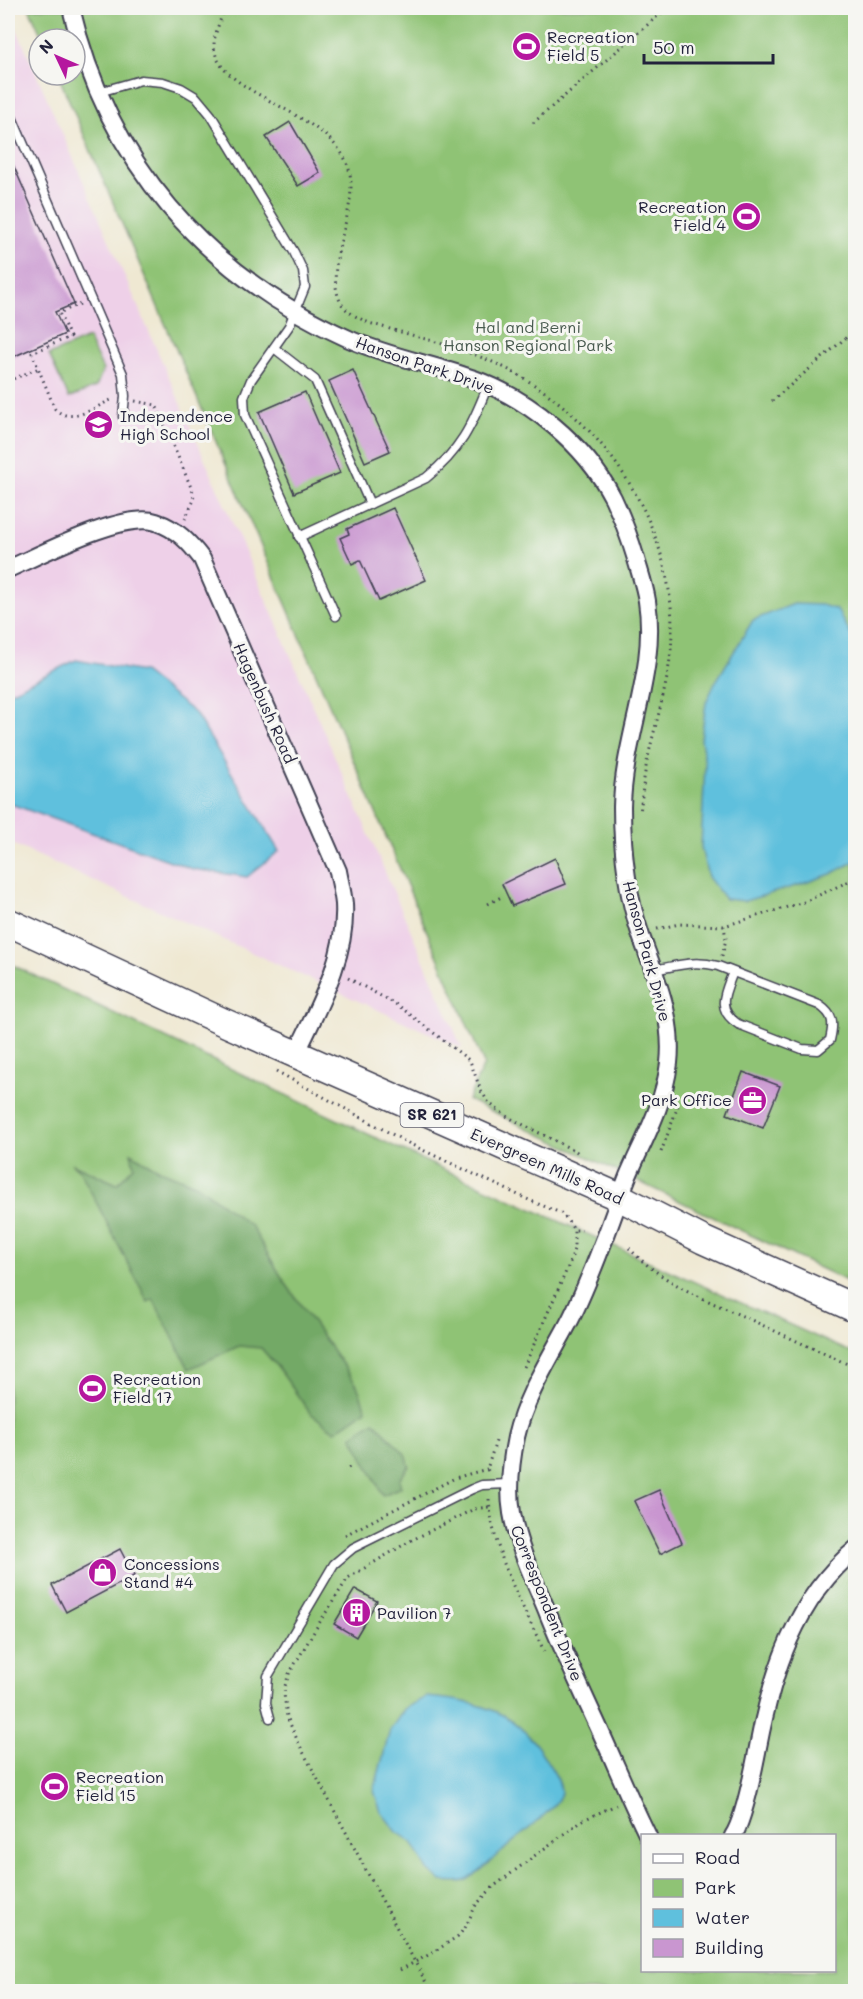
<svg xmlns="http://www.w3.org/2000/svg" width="863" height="1999" viewBox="0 0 863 1999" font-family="Mali,sans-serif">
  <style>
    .built { fill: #eed0e8 }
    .green { fill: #8fc375; stroke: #587258; stroke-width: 1.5; fill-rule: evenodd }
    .forest { fill: #73a966; stroke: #4a6650; stroke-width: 1.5 }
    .water { fill: #5fc0dd; stroke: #40718c; stroke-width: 1.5 }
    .building { fill: #c996d0 }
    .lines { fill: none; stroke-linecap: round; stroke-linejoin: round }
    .lane-casing { stroke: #414052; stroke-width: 11 }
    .street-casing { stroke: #414052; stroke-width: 20 }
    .primary-casing { stroke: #414052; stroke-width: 30 }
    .path { stroke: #414052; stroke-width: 3; stroke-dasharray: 1.5 4.5; stroke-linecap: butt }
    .lane { stroke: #fff; stroke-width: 8 }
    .street { stroke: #fff; stroke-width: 16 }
    .primary { stroke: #fff; stroke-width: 27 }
    .labels { text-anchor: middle; stroke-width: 6; stroke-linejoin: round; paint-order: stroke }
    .shield { fill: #f6f6f2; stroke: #626272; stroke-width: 1.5 }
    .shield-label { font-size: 15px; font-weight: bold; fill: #22223b }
    .poi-label { font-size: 16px; fill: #22223b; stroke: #f6f6f2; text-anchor: start }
    .park-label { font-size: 16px; fill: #485a4f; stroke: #f6f6f2 }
    .street-label { font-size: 16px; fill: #22223b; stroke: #f6f6f2 }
  </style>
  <rect width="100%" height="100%" fill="#f6f6f2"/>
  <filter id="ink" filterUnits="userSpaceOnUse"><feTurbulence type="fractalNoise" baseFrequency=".0167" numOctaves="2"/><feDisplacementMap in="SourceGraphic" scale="12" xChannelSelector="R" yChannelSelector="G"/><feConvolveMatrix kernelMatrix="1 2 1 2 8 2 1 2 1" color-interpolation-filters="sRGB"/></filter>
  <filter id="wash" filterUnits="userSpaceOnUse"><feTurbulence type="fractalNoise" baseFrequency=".008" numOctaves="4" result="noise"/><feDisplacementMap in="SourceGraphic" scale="24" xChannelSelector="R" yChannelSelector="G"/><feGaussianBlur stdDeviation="1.35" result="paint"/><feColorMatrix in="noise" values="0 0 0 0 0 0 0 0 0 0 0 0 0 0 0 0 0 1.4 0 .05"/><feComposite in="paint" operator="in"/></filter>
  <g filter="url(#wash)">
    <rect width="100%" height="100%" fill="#efe8d2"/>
    <path class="built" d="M8,9L462,1048L8,842Z"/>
    <g class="green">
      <path d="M29,8H855V1285L468,1100L484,1064L58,75H75V39H43Z"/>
      <path d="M88,338L103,370L96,387L69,398L49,355Z"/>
      <path d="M8,963L425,1161L855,1354V1991H8ZM642,1836H834V1970H642Z"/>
    </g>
    <g class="forest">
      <path d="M131,1153L158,1169L197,1185L251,1226L284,1281L357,1385L366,1410L335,1431L310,1413L279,1369L261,1348L239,1346L189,1369L153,1299L148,1302L80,1171L71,1163L117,1184L134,1166Z"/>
      <path d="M374,1421L407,1456L409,1466L399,1480L401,1487L383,1495L352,1436Z"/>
    </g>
    <g class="water">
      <path d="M794,604L822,605L837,610L855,642V861L831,874L799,885L745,901L725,899L708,877L701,847L705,765L701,739L706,703L715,683L753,620Z"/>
      <path d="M76,660L143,672L195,713L279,851L247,877L193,869L8,803V693Z"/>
      <path d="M426,1697C482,1702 518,1710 548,1763C553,1771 561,1782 561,1792C561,1805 518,1837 507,1847C498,1855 474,1878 464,1881C458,1883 448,1881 441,1881L428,1870L412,1842L397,1832L381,1812L374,1791L390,1730L405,1708Z"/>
    </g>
    <g id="blocks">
      <g class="building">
        <path d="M290,122L320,173L298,186L266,137Z"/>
        <path d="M8,153L74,304L55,312L65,334L8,359Z"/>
        <path d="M353,370L390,451L365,462L329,381Z"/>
        <path d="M305,392L340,473L294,493L259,412Z"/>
        <path d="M393,508L426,580L379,601L360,560L352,564L340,538L349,534L347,529Z"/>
        <path d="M555,858L566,884L512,906L502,884Z"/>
        <path d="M743,1072L780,1086L763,1128L727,1114Z"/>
        <path d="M659,1490L682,1543L660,1554L634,1501Z"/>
        <path d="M120,1549L134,1576L66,1612L52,1585Z"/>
        <path d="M355,1589L377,1601L356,1637L334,1624Z"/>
      </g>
    </g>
  </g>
  <g filter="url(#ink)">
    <use href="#blocks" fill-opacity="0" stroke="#414052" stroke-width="1.5"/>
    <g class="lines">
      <defs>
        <g id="lane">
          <path d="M99,92L141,80L163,82L181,88L196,97L211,115L294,252L303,271L305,287L289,326L251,380L244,397L245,415L336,616"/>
          <path d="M8,108L123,374L125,396L123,417"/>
          <path d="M274,348L315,380L370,504"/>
          <path d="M299,537L426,478C460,451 472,426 488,385"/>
          <path d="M655,970C677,965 695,960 718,966L819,1005C834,1015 834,1023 830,1040L818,1050L802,1049L738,1024C715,1009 725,993 733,972"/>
          <path d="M270,1718L266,1703L268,1676L334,1564L353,1548L472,1489L482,1485L510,1484"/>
        </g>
        <g id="street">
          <path d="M71,8C107,162 205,274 349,339C389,357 433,364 474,379C529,399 585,444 613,498C622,517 630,539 636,559C640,573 645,587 647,601C658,671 623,738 622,807C622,850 627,895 641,936C656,978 674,1018 669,1063C664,1105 644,1139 628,1176C620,1196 613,1217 605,1238C593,1268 582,1299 566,1328C547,1363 525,1398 516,1437C511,1461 508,1489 512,1513C518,1549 536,1583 549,1616C564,1653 581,1689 598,1726C615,1763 630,1800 648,1836"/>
          <path d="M8,569C40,555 124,511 156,522C177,529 189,542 202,559L338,871C340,882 343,893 344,904C347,957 318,1007 296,1054"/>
          <path d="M733,1836C744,1820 754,1768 758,1747C772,1673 795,1599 856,1549"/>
        </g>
        <path id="primary" d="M8,922L221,1021L621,1198L703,1240L856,1309"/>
      </defs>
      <use href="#lane" class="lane-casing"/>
      <use href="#street" class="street-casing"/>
      <use href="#primary" class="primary-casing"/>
      <g class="path">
        <path d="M224,8C221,22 211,37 215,52C224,93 318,111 344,157C368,200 321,258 340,301C345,312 359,318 369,323C416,337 468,348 511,371C604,420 672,523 672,629C672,677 655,721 646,767C643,782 642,798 640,813"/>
        <path d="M533,123L667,8"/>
        <path d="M80,304L59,313L70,337L32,353L55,409C72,425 93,408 111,400"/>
        <path d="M8,381L39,368"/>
        <path d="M135,401L156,405L193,492L194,500L185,519"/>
        <path d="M772,401L856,329"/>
        <path d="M488,904L503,896"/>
        <path d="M657,929L679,924L724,926L804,902L856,878"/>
        <path d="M722,956L726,939L724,926"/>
        <path d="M348,978L399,1006L470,1061L481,1091L489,1103L506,1116L577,1152L580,1155"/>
        <path d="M276,1071L410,1144L529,1200L563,1214L574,1230H582"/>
        <path d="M661,1152L678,1106"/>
        <path d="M629,1248C660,1282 706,1300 747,1318C783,1335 819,1351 856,1368"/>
        <path d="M524,1367L571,1260L574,1249V1230"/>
        <path d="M348,1468L353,1465"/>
        <path d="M488,1471L487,1469L497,1438"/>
        <path d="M489,1499C493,1554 521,1602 544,1651"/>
        <path d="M345,1535L455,1478L487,1469"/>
        <path d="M400,1970L434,1952L458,1936L465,1928L476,1905L493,1887L581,1821L616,1805"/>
        <path d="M431,1992L300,1746L287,1717L284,1694L285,1686L289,1674L318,1625L348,1578L410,1541L474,1509L489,1507"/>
      </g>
      <use href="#lane" class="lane"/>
      <use href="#street" class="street"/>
      <use href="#primary" class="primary"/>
    </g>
  </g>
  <defs>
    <symbol id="stadium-disc" viewBox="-11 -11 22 22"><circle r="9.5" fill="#b5179e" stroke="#f6f6f2"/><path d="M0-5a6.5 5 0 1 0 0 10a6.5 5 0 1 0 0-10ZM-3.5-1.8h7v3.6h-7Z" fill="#fff"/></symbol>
    <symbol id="school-disc" viewBox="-11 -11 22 22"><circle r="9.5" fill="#b5179e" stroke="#f6f6f2"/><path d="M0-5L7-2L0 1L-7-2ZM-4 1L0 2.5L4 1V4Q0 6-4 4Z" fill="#fff"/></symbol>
    <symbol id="office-disc" viewBox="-11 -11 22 22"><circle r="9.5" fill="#b5179e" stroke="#f6f6f2"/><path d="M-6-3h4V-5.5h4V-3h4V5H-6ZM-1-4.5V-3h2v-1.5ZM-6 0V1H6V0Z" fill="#fff"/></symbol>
    <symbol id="shop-disc" viewBox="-11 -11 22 22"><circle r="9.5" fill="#b5179e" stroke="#f6f6f2"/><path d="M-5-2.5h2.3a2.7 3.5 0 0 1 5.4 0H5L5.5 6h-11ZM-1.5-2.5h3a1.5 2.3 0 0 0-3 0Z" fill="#fff"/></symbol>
    <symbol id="building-disc" viewBox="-11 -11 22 22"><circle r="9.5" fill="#b5179e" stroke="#f6f6f2"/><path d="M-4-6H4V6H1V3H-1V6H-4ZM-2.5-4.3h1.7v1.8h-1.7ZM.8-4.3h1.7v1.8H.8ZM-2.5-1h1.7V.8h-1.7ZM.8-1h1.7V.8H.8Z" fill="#fff"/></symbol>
  </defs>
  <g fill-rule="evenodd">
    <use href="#stadium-disc" x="510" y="30" width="33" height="33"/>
    <use href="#stadium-disc" x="730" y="200" width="33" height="33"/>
    <use href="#school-disc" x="82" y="408" width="33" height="33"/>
    <use href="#office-disc" x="736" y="1084" width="33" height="33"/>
    <use href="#stadium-disc" x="76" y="1372" width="33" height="33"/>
    <use href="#shop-disc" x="86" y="1556" width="33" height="33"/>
    <use href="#building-disc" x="340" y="1596" width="33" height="33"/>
    <use href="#stadium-disc" x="38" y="1770" width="33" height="33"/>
  </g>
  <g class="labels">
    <rect class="shield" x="400.5" y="1103" width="63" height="24" rx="4.5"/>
    <g class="shield-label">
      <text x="432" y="1120">SR 621</text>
    </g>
    <g class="poi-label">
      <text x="547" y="43">Recreation<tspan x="547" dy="18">Field 5</tspan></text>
      <text x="726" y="213" text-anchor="end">Recreation<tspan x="726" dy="18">Field 4</tspan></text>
      <text x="120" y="422">Independence<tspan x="120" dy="18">High School</tspan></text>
      <text x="732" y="1106" text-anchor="end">Park Office</text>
      <text x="113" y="1385">Recreation<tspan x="113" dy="18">Field 17</tspan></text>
      <text x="124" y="1570">Concessions<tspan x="124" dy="18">Stand #4</tspan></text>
      <text x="377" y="1619">Pavilion 7</text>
      <text x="76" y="1783">Recreation<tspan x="76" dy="18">Field 15</tspan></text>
    </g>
    <g class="park-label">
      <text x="528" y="333">Hal and Berni<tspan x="528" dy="18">Hanson Regional Park</tspan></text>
    </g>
    <g class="street-label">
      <text transform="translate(425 365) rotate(19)" y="6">Hanson Park Drive</text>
      <text transform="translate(265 703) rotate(66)" y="6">Hagenbush Road</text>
      <text transform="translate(647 951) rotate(75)" y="6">Hanson Park Drive</text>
      <text transform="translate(547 1166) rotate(24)" y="6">Evergreen Mills Road</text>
      <text transform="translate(547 1603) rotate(68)" y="6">Correspondent Drive</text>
    </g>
  </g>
  <rect width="863" height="1999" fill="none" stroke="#f6f6f2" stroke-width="30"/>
  <rect x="641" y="1834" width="195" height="138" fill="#f6f6f2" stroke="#a1a1a9" stroke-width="1.5"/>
  <rect x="653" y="1854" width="30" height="9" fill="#ffffff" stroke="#a1a1a9" stroke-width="1.5"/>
  <text x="695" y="1864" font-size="18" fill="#22223b">Road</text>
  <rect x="653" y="1879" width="30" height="18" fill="#8fc375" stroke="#a1a1a9" stroke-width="1.5"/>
  <text x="695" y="1894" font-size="18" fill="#22223b">Park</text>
  <rect x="653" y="1909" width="30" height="18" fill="#5fc0dd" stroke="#a1a1a9" stroke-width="1.5"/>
  <text x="695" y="1924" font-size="18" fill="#22223b">Water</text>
  <rect x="653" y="1939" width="30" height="18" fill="#c996d0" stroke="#a1a1a9" stroke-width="1.5"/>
  <text x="695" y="1954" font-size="18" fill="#22223b">Building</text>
  <g transform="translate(57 57) rotate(314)"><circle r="28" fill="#f6f6f2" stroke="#a1a1a9" stroke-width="1.5"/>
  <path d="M0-4.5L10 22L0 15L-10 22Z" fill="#b5179e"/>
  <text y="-9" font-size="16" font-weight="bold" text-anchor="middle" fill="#22223b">N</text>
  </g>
  <path d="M644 54v9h129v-9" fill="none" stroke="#22223b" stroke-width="3"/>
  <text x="653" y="54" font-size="18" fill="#22223b" stroke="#f6f6f2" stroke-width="4.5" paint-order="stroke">50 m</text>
</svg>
